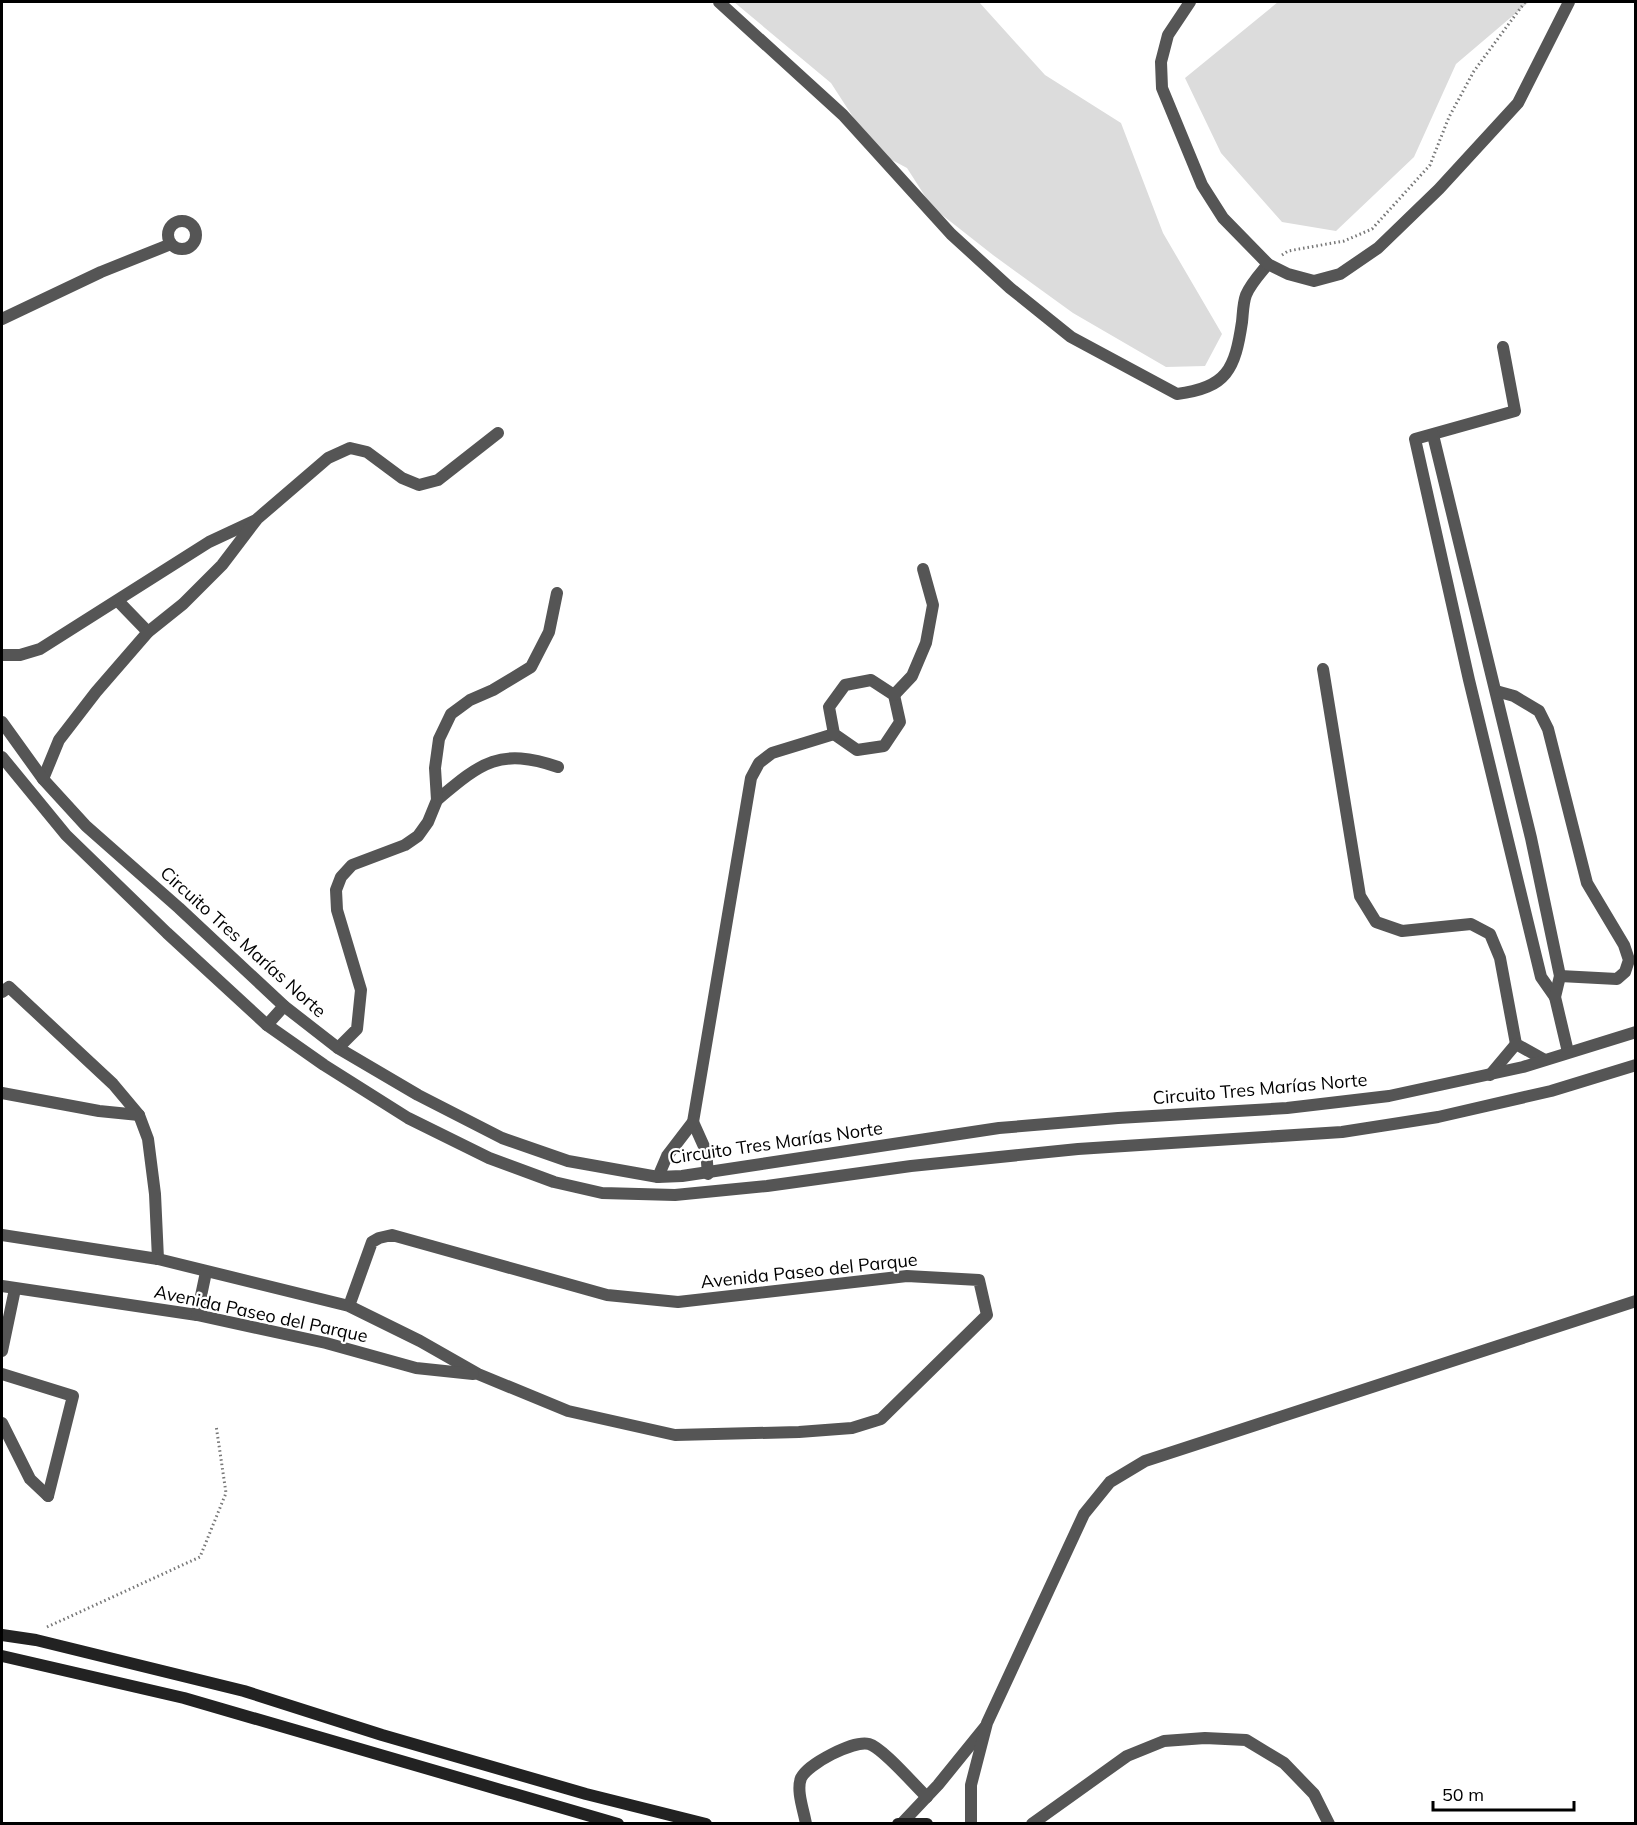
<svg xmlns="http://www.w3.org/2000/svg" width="1637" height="1825" viewBox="0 0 1637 1825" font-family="Mulish,sans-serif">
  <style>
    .green { fill: #dcdcdc }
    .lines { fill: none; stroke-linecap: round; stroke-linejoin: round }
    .path { stroke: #777; stroke-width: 3; stroke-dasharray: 1.5 3; stroke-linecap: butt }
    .service { stroke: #555; stroke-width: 12 }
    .minor { stroke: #555; stroke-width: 12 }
    .tertiary { stroke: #555; stroke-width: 12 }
    .secondary { stroke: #222; stroke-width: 12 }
    .labels { text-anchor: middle; stroke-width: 4.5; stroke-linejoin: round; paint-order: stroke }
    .street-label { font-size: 18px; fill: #000; stroke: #fff }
  </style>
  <rect width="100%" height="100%" fill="#fff"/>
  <g class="green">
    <path d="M734,2H979L1045,75L1121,123L1163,233L1222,334L1205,366L1166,367L1073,313L993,255L932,207L907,168L875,151L831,83Z"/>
    <path d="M1278,2H1529L1456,64L1414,157L1336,231L1282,222L1221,153L1185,78Z"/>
  </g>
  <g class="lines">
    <g class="path">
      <path d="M1282,255L1288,251L1344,241L1372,229L1430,165L1449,117L1474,71L1525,2"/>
      <path d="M47,1627L200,1557L226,1493L216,1425"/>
    </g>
    <g class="service">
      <path d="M719,2L843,115L951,234L1010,288L1071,337L1177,394C1227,388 1235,369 1242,322C1243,313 1243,303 1246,295C1251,283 1260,274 1268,264"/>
      <path d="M1190,2L1168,35L1161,62L1162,88L1202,185L1223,218L1268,264L1288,274L1314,281L1340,274L1378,248L1439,189L1518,103L1569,2"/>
      <path d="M806,1824C804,1811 796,1791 801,1778C808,1764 853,1740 869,1744C883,1748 915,1786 927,1797"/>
    </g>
    <g class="minor">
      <circle cx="182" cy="235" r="14"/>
      <path d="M2,319L101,272L171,244"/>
      <path d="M1503,347L1515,411L1415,439L1469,680L1541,977L1555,997"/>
      <path d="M1433,435L1531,838L1560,976L1555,997L1568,1052"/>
      <path d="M118,601L148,632"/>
      <path d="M2,655H20L40,649L209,542L254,521"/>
      <path d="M1323,669L1360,896L1376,922L1402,931L1471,924L1490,934L1500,958L1516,1044L1543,1059"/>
      <path d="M871,680L894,695L900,722L884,746L857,750L834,734L829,707L845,685Z"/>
      <path d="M1496,691L1514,696L1539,711L1548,729L1587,883L1624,945L1629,960L1625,972L1617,979L1560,976"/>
      <path d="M894,695L912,676L926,643L933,605L923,569"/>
      <path d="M43,779L59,740L96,692L148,632L183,604L222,565L257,519L328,458L350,448L367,452L402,478L419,485L438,480L498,433"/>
      <path d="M437,800C481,763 499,747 558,767"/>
      <path d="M2,992L9,987L113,1084L139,1115L148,1139L155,1194L158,1259"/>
      <path d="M338,1048L357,1029L361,990L337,910L336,890L341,877L352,865L405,845L418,836L428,822L437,800L435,768L439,739L451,714L470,700L493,690L531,667L549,632L557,593"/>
      <path d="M1490,1075L1516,1044"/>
      <path d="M2,1093L99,1111L139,1115"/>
      <path d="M693,1122L706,1151L708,1174"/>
      <path d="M658,1177L667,1156L693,1122L751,778L759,763L772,753L834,734"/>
      <path d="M2,1235L158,1259L349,1306L420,1341L478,1374L568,1411L675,1435L799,1432L852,1428L881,1419L987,1315L979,1280L907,1276L678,1302L607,1295L392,1235L379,1238L372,1242L349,1306"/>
      <path d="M2,1286L197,1315L326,1343L416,1368L473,1374"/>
      <path d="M197,1315L206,1272"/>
      <path d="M2,1351L15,1289"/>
      <path d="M2,1374L73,1396L48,1496"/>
      <path d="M2,1423L30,1479L48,1496"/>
      <path d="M903,1822L938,1785L985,1727"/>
      <path d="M971,1824V1785L987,1723L1084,1514L1110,1482L1145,1461L1636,1301"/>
      <path d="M1032,1824L1127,1756L1164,1741L1205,1738L1246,1740L1284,1763L1314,1794L1329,1824"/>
    </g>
    <g class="tertiary">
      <path d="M2,722L43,779L86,826L179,908L284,1006L338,1048L418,1095L502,1138L568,1161L658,1177L682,1176L999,1128L1118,1118L1287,1108L1389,1096L1523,1067L1636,1032"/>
      <path d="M2,757L66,835L167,933L267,1025L324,1065L408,1118L489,1158L554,1182L602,1193L675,1195L767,1186L911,1166L1078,1149L1342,1132L1438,1117L1551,1091L1636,1065"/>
      <path d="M267,1025L284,1006"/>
    </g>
    <g class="secondary">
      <path d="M2,1635L36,1640L244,1691L382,1735L586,1794L706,1824"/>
      <path d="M2,1656L184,1698L618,1824"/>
      <path d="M898,1824H927"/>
    </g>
  </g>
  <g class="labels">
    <g class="street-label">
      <text transform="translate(243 942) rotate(42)" y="6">Circuito Tres Marías Norte</text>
      <text transform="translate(1260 1089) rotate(-5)" y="6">Circuito Tres Marías Norte</text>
      <text transform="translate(776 1143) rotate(-8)" y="6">Circuito Tres Marías Norte</text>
      <text transform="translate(809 1271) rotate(-6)" y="6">Avenida Paseo del Parque</text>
      <text transform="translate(261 1314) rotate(12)" y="6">Avenida Paseo del Parque</text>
    </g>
  </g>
  <rect width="1637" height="1825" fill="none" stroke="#000000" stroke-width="6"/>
  <path d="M1433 1801v9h141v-9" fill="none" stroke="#000000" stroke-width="3"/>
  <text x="1442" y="1801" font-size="18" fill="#000000" stroke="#ffffff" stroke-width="4.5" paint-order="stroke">50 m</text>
</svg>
